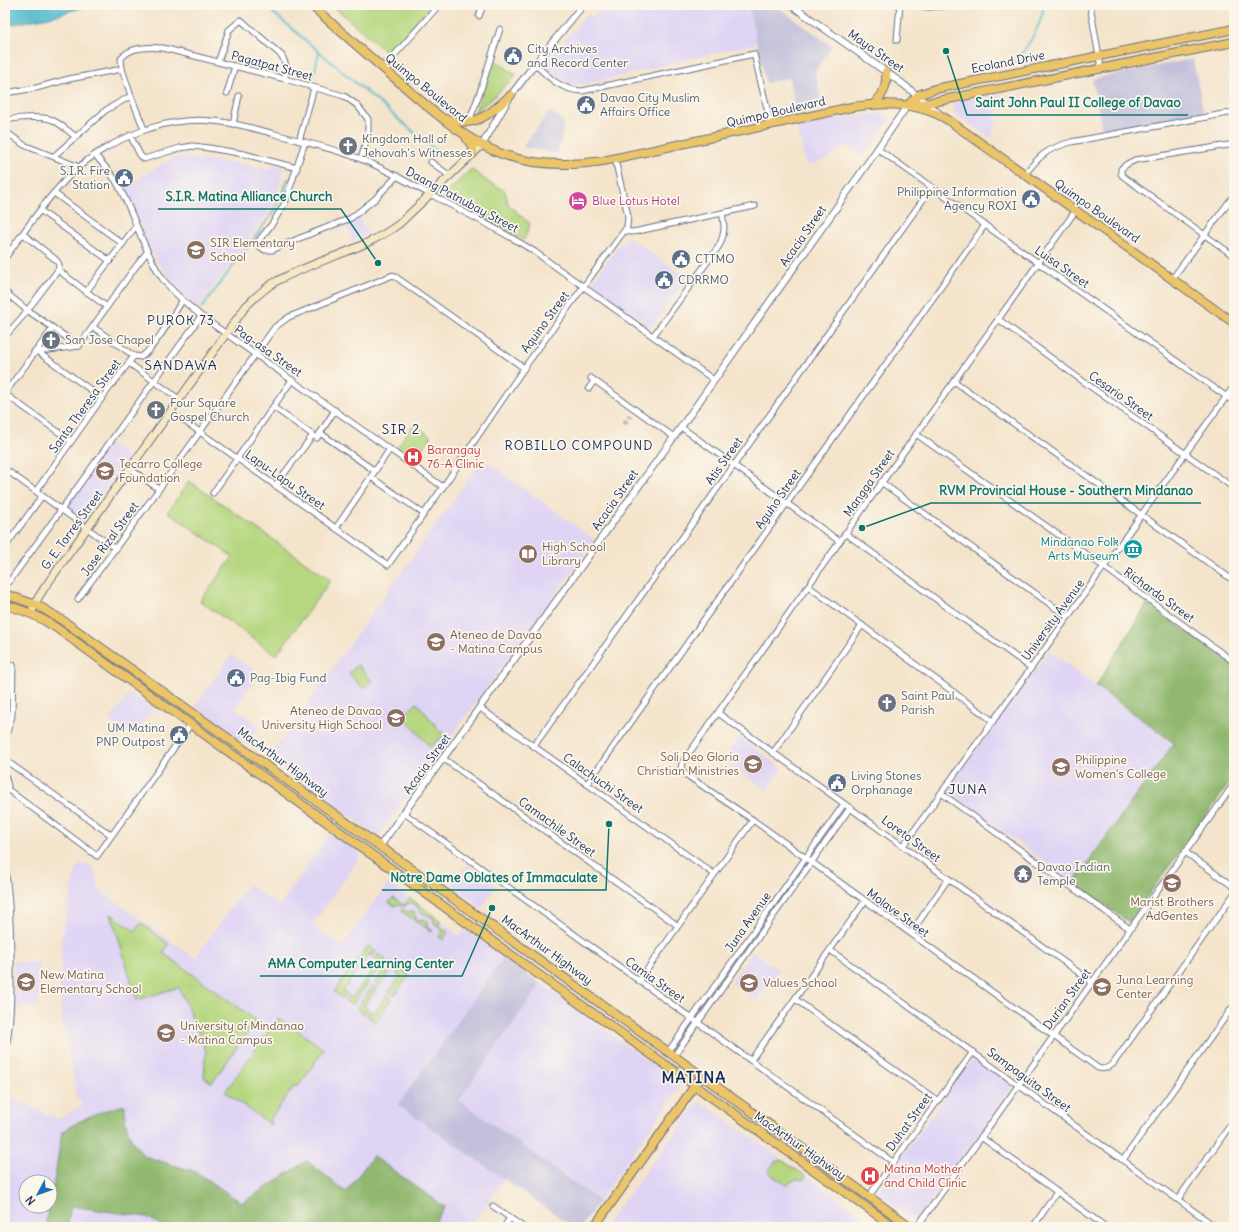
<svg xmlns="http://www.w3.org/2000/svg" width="1239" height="1232" viewBox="0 0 1239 1232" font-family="Delius,sans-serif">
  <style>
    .built { fill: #dfd4f4; fill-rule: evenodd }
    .industrial { fill: #c3c0db }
    .green { fill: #b6d77f; stroke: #68836e }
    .forest { fill: #90b86e; stroke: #567466 }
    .water { fill: #4fb9cd; stroke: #357496 }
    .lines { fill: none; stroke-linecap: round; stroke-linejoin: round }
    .stream { stroke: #4fb9cd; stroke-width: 2 }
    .minor-tunnel { stroke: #c9c0b5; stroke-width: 5; stroke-dasharray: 5 2.5; stroke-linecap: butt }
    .minor-casing { stroke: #676e84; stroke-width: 7 }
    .tertiary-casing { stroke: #676e84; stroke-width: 8 }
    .secondary-casing { stroke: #676e84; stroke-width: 9 }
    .primary-casing { stroke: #676e84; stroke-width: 10 }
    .minor { stroke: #fff; stroke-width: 5 }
    .tertiary { stroke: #fff; stroke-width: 6 }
    .secondary { stroke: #f7e8c3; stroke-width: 7 }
    .primary { stroke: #ecc569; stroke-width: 8 }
    .labels { text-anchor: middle; stroke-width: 3.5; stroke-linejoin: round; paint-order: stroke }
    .service-label { font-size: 12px; fill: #4e5e75; stroke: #fbf7ec; text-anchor: start }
    .street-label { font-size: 12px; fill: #1b2f5e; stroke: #fbf7ec }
    .worship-label { font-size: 12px; fill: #5b616d; stroke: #fbf7ec; text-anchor: start }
    .hotel-label { font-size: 12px; fill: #b23c85; stroke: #fbf7ec; text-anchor: start }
    .education-label { font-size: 12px; fill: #785e54; stroke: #fbf7ec; text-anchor: start }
    .health-label { font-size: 12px; fill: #be3a42; stroke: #fbf7ec; text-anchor: start }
    .culture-label { font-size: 12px; fill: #0d838f; stroke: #fbf7ec; text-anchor: end }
    .neighbourhood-label { font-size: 13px; letter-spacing: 1px; fill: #1b2f5e; stroke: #fbf7ec }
    .quarter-label { font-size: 14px; letter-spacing: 1px; fill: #1b2f5e; stroke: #fbf7ec }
    .district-label { font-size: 16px; font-weight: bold; letter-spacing: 1px; fill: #1b2f5e; stroke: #fbf7ec }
    .leader { fill: none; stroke: #0f766e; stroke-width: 1.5 }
    .callout-dot { fill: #0f766e; stroke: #fbf7ec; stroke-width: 1.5 }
    .callout-label { font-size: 13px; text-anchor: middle; font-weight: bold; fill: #0f766e; stroke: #fbf7ec; stroke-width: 3.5; stroke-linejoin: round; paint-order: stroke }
  </style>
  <rect width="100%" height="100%" fill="#fbf7ec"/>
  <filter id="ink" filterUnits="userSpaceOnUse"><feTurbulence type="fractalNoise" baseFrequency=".025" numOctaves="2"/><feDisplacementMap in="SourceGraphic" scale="8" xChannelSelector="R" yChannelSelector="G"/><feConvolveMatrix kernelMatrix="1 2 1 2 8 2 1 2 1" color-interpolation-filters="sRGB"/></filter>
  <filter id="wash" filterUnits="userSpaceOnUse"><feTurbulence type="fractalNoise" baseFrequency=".012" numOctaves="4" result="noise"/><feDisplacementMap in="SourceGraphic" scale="16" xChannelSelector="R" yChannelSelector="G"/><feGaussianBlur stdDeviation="0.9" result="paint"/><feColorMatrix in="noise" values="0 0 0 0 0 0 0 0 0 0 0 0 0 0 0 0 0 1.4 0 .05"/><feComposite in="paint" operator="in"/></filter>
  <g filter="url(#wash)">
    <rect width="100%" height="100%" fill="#f4e4cb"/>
    <g class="built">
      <path d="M602,5H748L757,43L590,83L573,85L567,83L544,65L587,14L592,18Z"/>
      <path d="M1002,92L992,138L960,117L954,110V106L955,104L962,100Z"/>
      <path d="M872,114H886L890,118V120L863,157L845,145L828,159L806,166L797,127L839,118Z"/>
      <path d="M174,157L235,163L270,170L272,163L284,168L272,207L198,308L177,288L158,263L145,237L125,188Z"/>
      <path d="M358,215L368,233L353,241L345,222Z"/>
      <path d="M628,237L687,278L651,327L593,285L594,280L617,248Z"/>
      <path d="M110,444L130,458L83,521L64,507Z"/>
      <path d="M483,459L595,540L378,836L268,758Z"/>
      <path d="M1049,651L1174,743L1073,883L947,790Z"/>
      <path d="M231,655L259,673L223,725L195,706Z"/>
      <path d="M130,692L153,709L133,736L110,720Z"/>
      <path d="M235,708L260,726L247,745L222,728Z"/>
      <path d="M739,737L783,769L767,791L723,759Z"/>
      <path d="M331,832L362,854L312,925L342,947L388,883L455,931L454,932L459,936L465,929L504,957L399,1104L505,1178L470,1227H5V1094L58,1119L83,1105L74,1093L75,1086L62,1019L60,990L62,936L75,874L79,864L90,865L94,868L99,890L195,958L248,884L279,906ZM26,1182H50V1206H26Z"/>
      <path d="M467,865L497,886L482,908L452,886Z"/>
      <path d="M753,951L779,970L756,1001L731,982Z"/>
      <path d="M14,961L40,963L38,1007H13Z"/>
      <path d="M541,984L681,1085L599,1201L459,1100Z"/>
      <path d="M973,1058L1013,1086L916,1221L876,1193Z"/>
      <path d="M699,1101L879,1227H604Z"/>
    </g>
    <g class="industrial">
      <path d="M751,5H775L832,46L815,71L821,99L795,106L789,78L766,83L749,9Z"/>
      <path d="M1193,59L1204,114L1103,134L1092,79Z"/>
      <path d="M550,111L564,122L558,154L522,147Z"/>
      <path d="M504,957L541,984L459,1100L599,1201L581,1227H573L398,1105Z"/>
    </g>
    <g class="green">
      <path d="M332,5H431L388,54Z"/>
      <path d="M494,59L516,75L495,96L475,112Z"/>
      <path d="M471,169L488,182L505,191L508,204L530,224L524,240L443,196Z"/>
      <path d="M414,424L431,437L412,461L396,449Z"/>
      <path d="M189,481L331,580L276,655L200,601L233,557L168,512Z"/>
      <path d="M358,665L372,681L363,689L349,673Z"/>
      <path d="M417,703L444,735L430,747L403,716Z"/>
      <path d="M393,898L404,905L410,898L441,921L438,925L448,932L443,940L439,937L443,931L436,926L433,918L421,912L415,904L409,903L403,907L397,904L395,906L389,903Z"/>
      <path d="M404,909L407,912L412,911L414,912L417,920L425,919L427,921V927L432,929V932L401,911Z"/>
      <path d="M111,914L135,931L141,923L169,944L163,953L256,1020L212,1083L204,1077L206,1051L179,987L137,1000Z"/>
      <path d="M368,946L376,952L373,956L369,954L358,970L353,966Z"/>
      <path d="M379,954L386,959L373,977L370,978L368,977L379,961L375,958Z"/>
      <path d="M390,962L398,967L394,972L391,970L379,985L377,983V980Z"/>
      <path d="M351,968L356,972L343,991L346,993L343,998L334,992Z"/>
      <path d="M400,969L409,975L394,996L389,992L400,977L397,974Z"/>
      <path d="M366,979L368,981V984L352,1005L345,1000L348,995L352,998Z"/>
      <path d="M375,986L377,987L364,1006L368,1009L364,1014L357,1008L372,987Z"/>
      <path d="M387,995L392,998L375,1022L367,1015L370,1011L374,1013Z"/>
      <path d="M278,1018L286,1024L287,1023L324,1049L298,1087L295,1085L269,1121L272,1124L271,1125L225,1092Z"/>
      <path d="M781,1160L806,1176L803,1180C796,1178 792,1180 787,1186L768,1172L775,1162Z"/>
    </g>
    <g class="forest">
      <path d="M1147,604L1234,665V777L1129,922L1073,883L1174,743L1096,686Z"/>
      <path d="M125,1105V1120L128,1131L133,1142L144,1156L196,1172L242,1203L307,1161L346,1192L373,1156L445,1207L431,1227H164L147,1217L71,1206L67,1227H45L49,1206H50L62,1132C81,1119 102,1110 125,1105Z"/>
    </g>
    <path class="water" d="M5,5H90L58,15L5,26Z"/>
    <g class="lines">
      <g class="stream">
        <path d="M264,5L442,156"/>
        <path d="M1015,63C1026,48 1044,24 1043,5"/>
        <path d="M313,78L319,52"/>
        <path d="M201,309L272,214L284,191L288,179"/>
      </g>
    </g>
  </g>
  <g filter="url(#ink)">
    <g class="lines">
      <path class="minor-tunnel" d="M624,424L630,415"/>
      <defs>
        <g id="minor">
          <path d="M916,5L929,7L959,5"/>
          <path d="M1090,5L1101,68"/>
          <path d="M479,16L483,5"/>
          <path d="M897,40L900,5"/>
          <path d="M218,62L229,30L241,20L282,56L286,65L285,79"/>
          <path d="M535,64C549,78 561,90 582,91L754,54L771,125"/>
          <path d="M383,68L439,5"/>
          <path d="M5,93L36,88L69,79L122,69"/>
          <path d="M227,93L235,66"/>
          <path d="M5,120C17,118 39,116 50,119C59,122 68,131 76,137"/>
          <path d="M469,122L481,89L500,29"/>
          <path d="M233,124L239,96"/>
          <path d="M144,129L131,96L122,69L121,59C129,46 150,47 163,48L285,79L344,96L357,105L368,119V135L361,159"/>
          <path d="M5,131L24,145L79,167"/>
          <path d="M130,135L140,155L144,159L180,148L193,146L209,148L244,154L297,168"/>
          <path d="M299,141L314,88"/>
          <path d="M305,142L285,203L272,224L256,244L265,250H272L300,238L351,218L375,199L397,176"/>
          <path d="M1234,146L1229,145L1135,160L1127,164L1121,169V174L1124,177L1234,256"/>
          <path d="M878,149L1234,402"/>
          <path d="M95,155C102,163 110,172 116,181C134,212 142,248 162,278C173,293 187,304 201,316L443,487"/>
          <path d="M54,156L106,110L131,96"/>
          <path d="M431,162L450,176"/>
          <path d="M1025,174C1041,154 1047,149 1071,142L1234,112"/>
          <path d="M54,193L123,244"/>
          <path d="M1076,210L682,763L681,768L685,774L753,820L1098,1068C1104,1070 1108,1068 1113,1064L1234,894"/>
          <path d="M41,211L110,261"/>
          <path d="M625,231L632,232L638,231L755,206"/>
          <path d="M5,258C30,224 60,177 96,154C130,132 171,117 212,121C234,122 255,129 275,134C303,142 332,148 358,158C383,167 406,182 430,194C465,213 501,230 535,252L714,380"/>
          <path d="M58,270L107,307"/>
          <path d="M1172,279L1234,195"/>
          <path d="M5,292L27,310L79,346"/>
          <path d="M86,292L136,226"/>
          <path d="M998,319L1084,382L1234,488"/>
          <path d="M93,327L134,356L141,357C154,349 173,315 182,301"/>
          <path d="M5,335L8,333L23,316L58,270C60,265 59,263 55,259L23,234"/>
          <path d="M653,336L719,246C725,234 725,225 722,213"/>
          <path d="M34,352L79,346L131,273L147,252"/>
          <path d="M38,352L102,398"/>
          <path d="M129,363L179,399"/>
          <path d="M591,378L674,437"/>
          <path d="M954,381L1234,581"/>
          <path d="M589,388L594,381"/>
          <path d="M5,393L53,328"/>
          <path d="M5,394L71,441"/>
          <path d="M273,407L317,438L335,410"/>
          <path d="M170,411L388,565L443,487L524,368L627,227L628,216L615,159"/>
          <path d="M681,427L839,541"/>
          <path d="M320,433L375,471"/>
          <path d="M916,434L1104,567L1234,662"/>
          <path d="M5,469L116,549"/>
          <path d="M130,469L159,489"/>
          <path d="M371,477L424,514"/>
          <path d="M881,482L1068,617"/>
          <path d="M275,486L313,435"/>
          <path d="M36,491L102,398L134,356"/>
          <path d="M213,493L292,380"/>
          <path d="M336,528L390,449"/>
          <path d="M845,533L1031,668"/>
          <path d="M5,547L42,496"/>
          <path d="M9,582L201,316"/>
          <path d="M808,586L993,721"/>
          <path d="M78,599L159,489L275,327L289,317L393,275L524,368"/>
          <path d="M480,708L714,874"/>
          <path d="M718,713L1092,982"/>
          <path d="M5,739L12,716L13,665"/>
          <path d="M534,746L932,187"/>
          <path d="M773,753L862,625"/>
          <path d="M444,759L677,925"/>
          <path d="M5,760L111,835"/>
          <path d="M5,775L8,786L6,790"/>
          <path d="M587,784L985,225"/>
          <path d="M7,789L97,856L191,724"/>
          <path d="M941,793L1130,929"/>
          <path d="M404,813L893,1162"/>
          <path d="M903,846L1234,386"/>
          <path d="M1185,852L1234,887"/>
          <path d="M5,869C10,897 10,924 11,952C11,986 12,1020 5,1053"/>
          <path d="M911,933L948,879"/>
          <path d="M830,950L1216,1227"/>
          <path d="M639,981L753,820"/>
          <path d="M795,999L938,1101"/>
          <path d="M668,1052L844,804"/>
          <path d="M674,1056L850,808"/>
          <path d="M751,1060L865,901"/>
          <path d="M981,1137L1106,1227"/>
          <path d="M1123,1160L1234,1005"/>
          <path d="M869,1196L973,1052"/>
          <path d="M1178,1199L1234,1120"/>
          <path d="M493,1206L523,1227"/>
          <path d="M504,1227L510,1218"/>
          <path d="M917,1227L1234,784"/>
          <path d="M1033,1227L1057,1192"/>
        </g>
        <g id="tertiary">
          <path d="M791,5L903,84L940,114"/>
          <path d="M482,145L511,95L535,64L583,5"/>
          <path d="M380,846L674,437L858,177L907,106"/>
        </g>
        <path id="secondary" d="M31,613L38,598L45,587L246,306C256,297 265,287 277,281C317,259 363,251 399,224L482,145"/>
        <g id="primary">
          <path d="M311,5C338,29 364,52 391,75C422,102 463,140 502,154C535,166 569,166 603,161L852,107C884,102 920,102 948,120L1234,323"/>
          <path d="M874,104C884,94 887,86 886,72"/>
          <path d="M913,105L928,103L1234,42"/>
          <path d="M907,106L918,95L935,89L1234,29"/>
          <path d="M447,119C476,129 491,113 511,95"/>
          <path d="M467,139L473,147V154"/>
          <path d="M5,594L39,606L65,622L702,1076L911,1227"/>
          <path d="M5,605C25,610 41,617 58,629L535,972L894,1227"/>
          <path d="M594,1227L702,1076"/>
        </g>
      </defs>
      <use href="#minor" class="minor-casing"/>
      <use href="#tertiary" class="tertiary-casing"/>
      <use href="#secondary" class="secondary-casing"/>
      <use href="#primary" class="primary-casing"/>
      <use href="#minor" class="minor"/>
      <use href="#tertiary" class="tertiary"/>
      <use href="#secondary" class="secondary"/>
      <use href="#primary" class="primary"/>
    </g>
  </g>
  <defs>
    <symbol id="civic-disc" viewBox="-11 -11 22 22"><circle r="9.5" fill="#5c6f8a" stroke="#fbf7ec"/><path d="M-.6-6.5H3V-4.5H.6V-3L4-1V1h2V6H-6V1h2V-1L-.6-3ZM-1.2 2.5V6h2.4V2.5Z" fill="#fff"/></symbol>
    <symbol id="church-disc" viewBox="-11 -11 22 22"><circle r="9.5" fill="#6b7280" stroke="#fbf7ec"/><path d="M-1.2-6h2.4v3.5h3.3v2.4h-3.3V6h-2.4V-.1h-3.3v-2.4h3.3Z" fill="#fff"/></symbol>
    <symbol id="hotel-disc" viewBox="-11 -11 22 22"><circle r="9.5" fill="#d1479c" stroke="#fbf7ec"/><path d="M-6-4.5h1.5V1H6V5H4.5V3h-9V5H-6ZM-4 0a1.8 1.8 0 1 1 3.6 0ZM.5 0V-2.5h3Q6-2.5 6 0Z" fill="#fff"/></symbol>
    <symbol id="school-disc" viewBox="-11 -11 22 22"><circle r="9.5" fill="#8d6e63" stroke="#fbf7ec"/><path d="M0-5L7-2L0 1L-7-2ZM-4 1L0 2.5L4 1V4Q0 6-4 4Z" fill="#fff"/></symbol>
    <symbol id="hospital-disc" viewBox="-11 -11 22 22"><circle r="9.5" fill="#e0444e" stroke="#fbf7ec"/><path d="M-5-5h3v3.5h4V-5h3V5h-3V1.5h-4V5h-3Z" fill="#fff"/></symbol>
    <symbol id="university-disc" viewBox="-11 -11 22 22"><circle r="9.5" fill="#8d6e63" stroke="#fbf7ec"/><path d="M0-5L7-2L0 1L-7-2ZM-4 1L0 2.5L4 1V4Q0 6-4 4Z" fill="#fff"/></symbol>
    <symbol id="museum-disc" viewBox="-11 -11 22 22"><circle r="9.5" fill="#0f9aa8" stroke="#fbf7ec"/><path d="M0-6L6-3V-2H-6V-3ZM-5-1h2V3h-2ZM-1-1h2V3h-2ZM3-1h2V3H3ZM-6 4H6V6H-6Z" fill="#fff"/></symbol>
    <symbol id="library-disc" viewBox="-11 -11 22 22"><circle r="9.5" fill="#8d6e63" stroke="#fbf7ec"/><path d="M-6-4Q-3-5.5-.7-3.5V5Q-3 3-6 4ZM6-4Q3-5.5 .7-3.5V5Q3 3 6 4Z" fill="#fff"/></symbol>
    <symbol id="temple-disc" viewBox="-11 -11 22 22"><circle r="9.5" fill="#6b7280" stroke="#fbf7ec"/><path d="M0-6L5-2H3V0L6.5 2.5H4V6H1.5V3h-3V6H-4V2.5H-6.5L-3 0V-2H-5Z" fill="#fff"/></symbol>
  </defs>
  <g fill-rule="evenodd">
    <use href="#civic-disc" x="502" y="45" width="22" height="22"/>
    <use href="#civic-disc" x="575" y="94" width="22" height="22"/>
    <use href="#church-disc" x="337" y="135" width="22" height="22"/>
    <use href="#civic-disc" x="113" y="167" width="22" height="22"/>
    <use href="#civic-disc" x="1020" y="188" width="22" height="22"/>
    <use href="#hotel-disc" x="567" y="190" width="22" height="22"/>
    <use href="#school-disc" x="185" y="239" width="22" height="22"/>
    <use href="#civic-disc" x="670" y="248" width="22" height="22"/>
    <use href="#civic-disc" x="653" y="269" width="22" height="22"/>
    <use href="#church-disc" x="40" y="329" width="22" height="22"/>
    <use href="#church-disc" x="145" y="399" width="22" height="22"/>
    <use href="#hospital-disc" x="402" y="446" width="22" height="22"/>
    <use href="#university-disc" x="94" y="460" width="22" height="22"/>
    <use href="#museum-disc" x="1122" y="538" width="22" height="22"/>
    <use href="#library-disc" x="517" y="543" width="22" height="22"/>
    <use href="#school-disc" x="425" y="631" width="22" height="22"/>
    <use href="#civic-disc" x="225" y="667" width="22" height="22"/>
    <use href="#church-disc" x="876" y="692" width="22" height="22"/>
    <use href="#school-disc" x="385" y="707" width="22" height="22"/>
    <use href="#civic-disc" x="168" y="724" width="22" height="22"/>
    <use href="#school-disc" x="742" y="753" width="22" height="22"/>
    <use href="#university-disc" x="1050" y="756" width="22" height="22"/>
    <use href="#civic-disc" x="826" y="772" width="22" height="22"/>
    <use href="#temple-disc" x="1012" y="863" width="22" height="22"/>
    <use href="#school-disc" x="1161" y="872" width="22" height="22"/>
    <use href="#school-disc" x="15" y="971" width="22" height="22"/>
    <use href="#school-disc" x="738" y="972" width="22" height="22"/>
    <use href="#school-disc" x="1091" y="976" width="22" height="22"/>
    <use href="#university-disc" x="155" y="1022" width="22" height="22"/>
    <use href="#hospital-disc" x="859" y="1165" width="22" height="22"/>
  </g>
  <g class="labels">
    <g class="service-label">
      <text x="527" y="53">City Archives<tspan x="527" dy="14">and Record Center</tspan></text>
      <text x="600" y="102">Davao City Muslim<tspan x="600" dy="14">Affairs Office</tspan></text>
      <text x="110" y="175" text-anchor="end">S.I.R. Fire<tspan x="110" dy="14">Station</tspan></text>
      <text x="1017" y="196" text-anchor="end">Philippine Information<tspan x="1017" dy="14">Agency ROXI</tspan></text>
      <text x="695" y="263">CTTMO</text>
      <text x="678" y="284">CDRRMO</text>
      <text x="250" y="682">Pag-Ibig Fund</text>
      <text x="165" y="732" text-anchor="end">UM Matina<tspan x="165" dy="14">PNP Outpost</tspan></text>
      <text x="851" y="780">Living Stones<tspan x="851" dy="14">Orphanage</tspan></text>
    </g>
    <g class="street-label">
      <text transform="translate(876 51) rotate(35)" y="4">Maya Street</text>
      <text transform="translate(1008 62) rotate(-11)" y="4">Ecoland Drive</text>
      <text transform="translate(272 66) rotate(15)" y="4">Pagatpat Street</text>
      <text transform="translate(426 88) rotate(39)" y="4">Quimpo Boulevard</text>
      <text transform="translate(776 112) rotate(-13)" y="4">Quimpo Boulevard</text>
      <text transform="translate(462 200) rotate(28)" y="4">Daang Patnubay Street</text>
      <text transform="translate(1097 211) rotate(35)" y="4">Quimpo Boulevard</text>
      <text transform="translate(803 236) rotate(-55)" y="4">Acacia Street</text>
      <text transform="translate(1062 267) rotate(35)" y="4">Luisa Street</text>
      <text transform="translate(545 322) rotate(-54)" y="4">Aquino Street</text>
      <text transform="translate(268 351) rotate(35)" y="4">Pag-asa Street</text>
      <text transform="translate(1121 396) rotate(35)" y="4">Cesario Street</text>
      <text transform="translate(85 406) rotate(-54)" y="4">Santa Theresa Street</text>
      <text transform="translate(724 461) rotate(-55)" y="4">Atis Street</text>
      <text transform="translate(285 480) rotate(35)" y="4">Lapu-Lapu Street</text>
      <text transform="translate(869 483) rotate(-55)" y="4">Mangga Street</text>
      <text transform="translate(778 499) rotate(-55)" y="4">Aguho Street</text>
      <text transform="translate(615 500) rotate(-55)" y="4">Acacia Street</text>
      <text transform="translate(72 530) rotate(-54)" y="4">G. E. Torres Street</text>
      <text transform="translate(110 539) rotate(-54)" y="4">Jose Rizal Street</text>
      <text transform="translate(1159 595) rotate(36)" y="4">Richardo Street</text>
      <text transform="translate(1053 620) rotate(-54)" y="4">University Avenue</text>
      <text transform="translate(283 762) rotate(36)" y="4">MacArthur Highway</text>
      <text transform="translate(427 764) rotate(-54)" y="4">Acacia Street</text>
      <text transform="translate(603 783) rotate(35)" y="4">Calachuchi Street</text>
      <text transform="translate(557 827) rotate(36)" y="4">Camachile Street</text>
      <text transform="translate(911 839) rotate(36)" y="4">Loreto Street</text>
      <text transform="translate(898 913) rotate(36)" y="4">Molave Street</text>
      <text transform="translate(748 922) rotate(-55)" y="4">Juna Avenue</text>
      <text transform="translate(547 950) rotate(36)" y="4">MacArthur Highway</text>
      <text transform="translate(655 980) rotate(35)" y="4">Camia Street</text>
      <text transform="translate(1067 999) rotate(-54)" y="4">Durian Street</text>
      <text transform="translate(1029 1080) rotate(36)" y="4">Sampaguita Street</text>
      <text transform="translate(909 1122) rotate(-54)" y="4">Duhat Street</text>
      <text transform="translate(800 1146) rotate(35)" y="4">MacArthur Highway</text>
    </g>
    <g class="worship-label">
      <text x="362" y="143">Kingdom Hall of<tspan x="362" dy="14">Jehovah's Witnesses</tspan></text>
      <text x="65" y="344">San Jose Chapel</text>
      <text x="170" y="407">Four Square<tspan x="170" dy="14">Gospel Church</tspan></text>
      <text x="901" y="700">Saint Paul<tspan x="901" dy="14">Parish</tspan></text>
      <text x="1037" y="871">Davao Indian<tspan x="1037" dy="14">Temple</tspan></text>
    </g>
    <g class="hotel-label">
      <text x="592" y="205">Blue Lotus Hotel</text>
    </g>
    <g class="education-label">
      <text x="210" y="247">SIR Elementary<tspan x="210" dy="14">School</tspan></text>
      <text x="119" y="468">Tecarro College<tspan x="119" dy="14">Foundation</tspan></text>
      <text x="542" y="551">High School<tspan x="542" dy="14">Library</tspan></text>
      <text x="450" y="639">Ateneo de Davao<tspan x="450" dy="14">- Matina Campus</tspan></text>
      <text x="382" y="715" text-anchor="end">Ateneo de Davao<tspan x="382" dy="14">University High School</tspan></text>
      <text x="739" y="761" text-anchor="end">Soli Deo Gloria<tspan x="739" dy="14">Christian Ministries</tspan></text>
      <text x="1075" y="764">Philippine<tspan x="1075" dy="14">Women's College</tspan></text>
      <text x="1172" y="906" text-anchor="middle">Marist Brothers<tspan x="1172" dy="14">AdGentes</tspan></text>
      <text x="40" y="979">New Matina<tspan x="40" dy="14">Elementary School</tspan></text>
      <text x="1116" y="984">Juna Learning<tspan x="1116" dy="14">Center</tspan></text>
      <text x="763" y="987">Values School</text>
      <text x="180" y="1030">University of Mindanao<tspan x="180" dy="14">- Matina Campus</tspan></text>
    </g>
    <g class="health-label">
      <text x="427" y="454">Barangay<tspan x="427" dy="14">76-A Clinic</tspan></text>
      <text x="884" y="1173">Matina Mother<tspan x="884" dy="14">and Child Clinic</tspan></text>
    </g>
    <g class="culture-label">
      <text x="1119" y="546">Mindanao Folk<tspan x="1119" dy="14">Arts Museum</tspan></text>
    </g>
    <g class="neighbourhood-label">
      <text x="181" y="325">PUROK 73</text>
      <text x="579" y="450">ROBILLO COMPOUND</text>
    </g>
    <g class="quarter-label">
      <text x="181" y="370">SANDAWA</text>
      <text x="401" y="434">SIR 2</text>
      <text x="968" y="794">JUNA</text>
    </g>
    <g class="district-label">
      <text x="694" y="1083">MATINA</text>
    </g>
  </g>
  <path class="leader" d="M946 51L967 115H1188M378 263L341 209H158M862 528L931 503H1201M609 824L606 890H382M492 908L462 976H260"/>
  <g class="callout-dot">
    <circle cx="946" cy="51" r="4"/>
    <circle cx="378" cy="263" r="4"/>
    <circle cx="862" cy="528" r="4"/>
    <circle cx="609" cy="824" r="4"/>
    <circle cx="492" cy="908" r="4"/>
  </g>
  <g class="callout-label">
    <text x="1078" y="107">Saint John Paul II College of Davao</text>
    <text x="249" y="201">S.I.R. Matina Alliance Church</text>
    <text x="1066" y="495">RVM Provincial House - Southern Mindanao</text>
    <text x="494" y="882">Notre Dame Oblates of Immaculate</text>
    <text x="361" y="968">AMA Computer Learning Center</text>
  </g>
  <rect width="1239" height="1232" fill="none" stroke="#fbf7ec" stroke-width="20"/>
  <g transform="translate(38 1194) rotate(229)"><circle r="19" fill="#fbf7ec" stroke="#a1a7b3"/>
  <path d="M0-3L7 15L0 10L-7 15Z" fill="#1f6fb2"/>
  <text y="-6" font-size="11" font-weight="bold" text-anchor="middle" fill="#1b2f5e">N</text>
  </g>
</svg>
